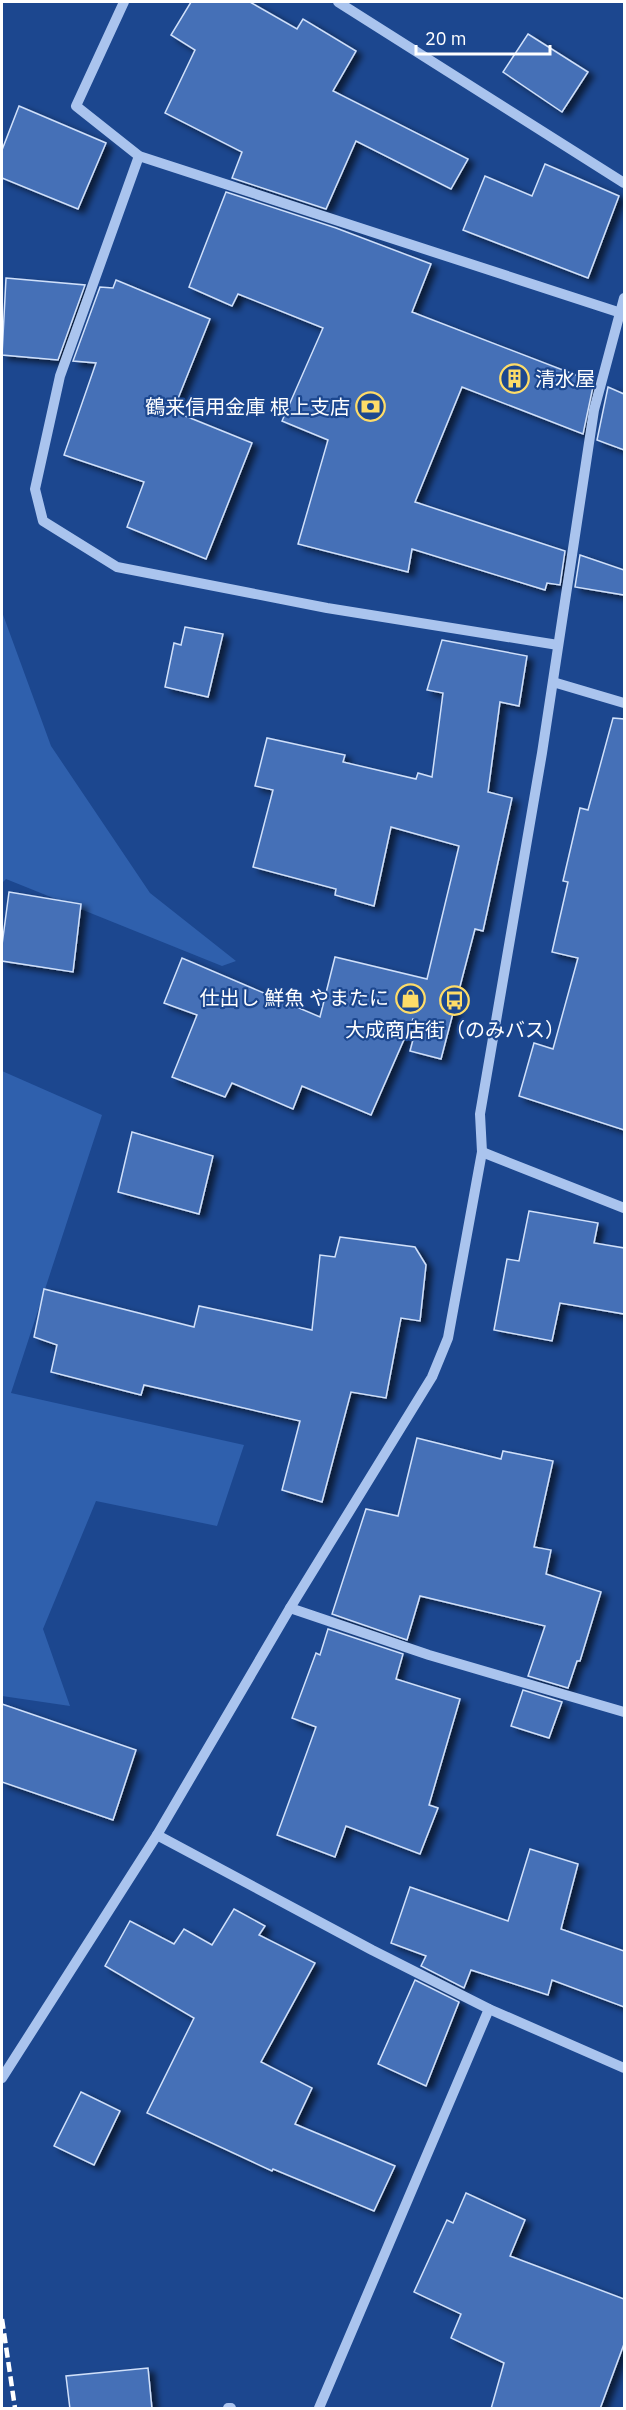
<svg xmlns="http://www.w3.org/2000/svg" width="626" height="2410" viewBox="0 0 626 2410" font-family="'IBM Plex Sans','Noto Sans JP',sans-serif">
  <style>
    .green { fill: #2f60ad }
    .building { fill: #4470b7; stroke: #d0e0fa; stroke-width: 1.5; filter: url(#shadow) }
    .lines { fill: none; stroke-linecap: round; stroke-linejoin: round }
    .minor { stroke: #aac4ee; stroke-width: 10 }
    .rail { stroke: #fff; stroke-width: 4.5; stroke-dasharray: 10 4.5; stroke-linecap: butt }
    .labels { text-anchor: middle; stroke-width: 4.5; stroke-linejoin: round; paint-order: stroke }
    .poi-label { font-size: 20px; fill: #fff; stroke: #1c478f; text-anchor: end }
  </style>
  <defs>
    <filter id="shadow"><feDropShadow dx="6" dy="4" stdDeviation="3" flood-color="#0009"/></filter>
  </defs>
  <rect width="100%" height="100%" fill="#1c478f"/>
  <g class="green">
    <path d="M2,612L51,746L150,893L236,961L222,966L6,879L2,883Z"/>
    <path d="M2,1071L102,1115L11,1393L244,1445L217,1526L96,1501L43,1629L70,1706L2,1696Z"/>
  </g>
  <g class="building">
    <path d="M191,2H250L297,29L303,19L356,51L333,91L468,159L451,189L356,141L326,209L232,178L242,152L165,113L195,50L171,35Z"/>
    <path d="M528,34L588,72L562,112L503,72Z"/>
    <path d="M19,106L106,143L78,209L2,178V150Z"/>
    <path d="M545,164L619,196L588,278L463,230L485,176L532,196Z"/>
    <path d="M226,192L336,228L431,264L412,312L594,382L583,434L462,387L415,502L565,551L560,585L547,583L545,590L412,549L408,572L298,544L328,440L282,421L323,328L238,294L232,306L189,287Z"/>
    <path d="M6,278L85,285L58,360L2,355Z"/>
    <path d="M116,280L210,319L173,411L252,443L206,559L127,527L144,482L64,455L96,363L73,361L100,287L113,288Z"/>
    <path d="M608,387L624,394V450L597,440Z"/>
    <path d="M580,555L624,570V595L575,587Z"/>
    <path d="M185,627L223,634L208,697L165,687L174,643L181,645Z"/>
    <path d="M442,640L527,656L519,706L500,702L488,792L512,798L483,931L475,929L441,1059L410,1051L418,1021L413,1019L371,1115L302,1086L293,1109L232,1083L225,1097L172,1077L197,1015L164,1003L182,958L320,1017L335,957L427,979L459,846L391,827L374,906L335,895L336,889L253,867L273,790L255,786L267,738L345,755L343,762L416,779L418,773L432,777L443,693L427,690Z"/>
    <path d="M613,718L624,719V1130L519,1096L534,1043L553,1049L578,958L552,952L568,882L563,881L580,808L588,810Z"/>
    <path d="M9,892L81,904L73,972L2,961V945Z"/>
    <path d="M132,1132L213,1156L199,1214L118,1192Z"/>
    <path d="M529,1211L598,1223L594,1243L624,1248V1314L560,1303L552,1341L494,1330L507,1259L519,1261Z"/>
    <path d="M340,1237L415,1247L426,1265L420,1321L401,1318L386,1398L351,1392L322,1502L282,1490L300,1421L144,1385L141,1395L51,1372L57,1345L34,1337L44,1289L194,1327L199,1306L312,1330L320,1255L335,1257Z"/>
    <path d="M417,1438L501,1459L503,1451L553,1461L534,1547L551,1550L546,1574L601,1592L580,1661H577L568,1688L528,1676L545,1626L420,1596L407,1640L332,1614L366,1509L398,1516Z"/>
    <path d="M328,1629L403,1654L396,1679L460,1699L429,1805L438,1808L420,1854L346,1826L335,1857L277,1835L316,1727L292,1718L316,1653L320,1655Z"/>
    <path d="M523,1690L562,1702L549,1738L511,1726Z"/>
    <path d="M2,1704L136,1750L113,1820L2,1782Z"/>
    <path d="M530,1849L578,1864L561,1929L624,1951V2007L552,1980L548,1995L471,1970L464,1988L421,1966L426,1956L391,1943L410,1887L508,1921Z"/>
    <path d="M234,1909L265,1926L259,1935L315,1963L261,2062L312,2088L295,2124L395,2166L374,2211L273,2169L272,2171L147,2113L194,2018L105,1966L130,1921L174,1944L184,1929L212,1945Z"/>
    <path d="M415,1980L459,2002L426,2086L378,2064Z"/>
    <path d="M81,2092L120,2111L94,2165L54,2146Z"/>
    <path d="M466,2193L525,2220L510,2256L624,2299V2344L600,2409H491L504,2363L451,2338L461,2314L414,2292L447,2220L453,2223Z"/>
    <path d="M148,2368L152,2409H70L66,2376Z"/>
  </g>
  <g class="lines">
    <g class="minor">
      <path d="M124,2L76,106L139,156L621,313"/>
      <path d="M338,2L624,183"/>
      <path d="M139,156L60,376L35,489L43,521L117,567L327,608L558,645"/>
      <path d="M553,682L624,703"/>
      <path d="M482,1152L624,1208"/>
      <path d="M290,1608L429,1655L624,1712"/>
      <path d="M157,1835L372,1950L489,2009L624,2068"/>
      <path d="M2,2078L157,1835L290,1608L432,1377L448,1338L482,1152L480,1114L542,753L594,410L624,298"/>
      <path d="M228,2408H231"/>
      <path d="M319,2408L489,2009"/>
    </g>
    <path class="rail" d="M2,2319L15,2408"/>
  </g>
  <defs>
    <symbol id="building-ring" viewBox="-11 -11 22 22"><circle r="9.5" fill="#1c478f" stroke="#fedc68" stroke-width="1.5"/><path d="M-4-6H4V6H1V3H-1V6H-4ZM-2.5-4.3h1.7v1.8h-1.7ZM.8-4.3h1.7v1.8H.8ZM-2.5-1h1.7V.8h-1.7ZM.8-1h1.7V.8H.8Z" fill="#fedc68"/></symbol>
    <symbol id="bank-ring" viewBox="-11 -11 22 22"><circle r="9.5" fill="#1c478f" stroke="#fedc68" stroke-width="1.5"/><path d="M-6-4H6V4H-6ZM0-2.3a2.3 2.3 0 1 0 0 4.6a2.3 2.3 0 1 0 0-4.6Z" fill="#fedc68"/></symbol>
    <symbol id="shop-ring" viewBox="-11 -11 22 22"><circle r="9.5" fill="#1c478f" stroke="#fedc68" stroke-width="1.5"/><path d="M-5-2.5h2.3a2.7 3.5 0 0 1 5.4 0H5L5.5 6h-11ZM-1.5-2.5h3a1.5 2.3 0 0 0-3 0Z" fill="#fedc68"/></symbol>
    <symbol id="bus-ring" viewBox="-11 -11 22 22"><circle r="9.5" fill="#1c478f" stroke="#fedc68" stroke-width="1.5"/><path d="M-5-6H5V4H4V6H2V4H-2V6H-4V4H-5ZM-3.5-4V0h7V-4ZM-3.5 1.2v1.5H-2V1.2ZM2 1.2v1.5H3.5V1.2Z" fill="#fedc68"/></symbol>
  </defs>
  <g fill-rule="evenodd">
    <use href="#building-ring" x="498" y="362" width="33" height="33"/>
    <use href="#bank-ring" x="354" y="390" width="33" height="33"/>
    <use href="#shop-ring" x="394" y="982" width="33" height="33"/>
    <use href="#bus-ring" x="438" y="984" width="33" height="33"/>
  </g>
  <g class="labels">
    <g class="poi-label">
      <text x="535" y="386" text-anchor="start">清水屋</text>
      <text x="350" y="414">鶴来信用金庫 根上支店</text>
      <text x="389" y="1005">仕出し 鮮魚 やまたに</text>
      <text x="455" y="1037" text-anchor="middle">大成商店街（のみバス）</text>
    </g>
  </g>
  <rect width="626" height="2410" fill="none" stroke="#ffffff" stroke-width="6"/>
  <path d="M416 45v9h134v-9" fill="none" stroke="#ffffff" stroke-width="3"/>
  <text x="425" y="45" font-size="18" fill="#ffffff" stroke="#1c478f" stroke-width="4.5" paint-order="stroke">20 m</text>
</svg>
